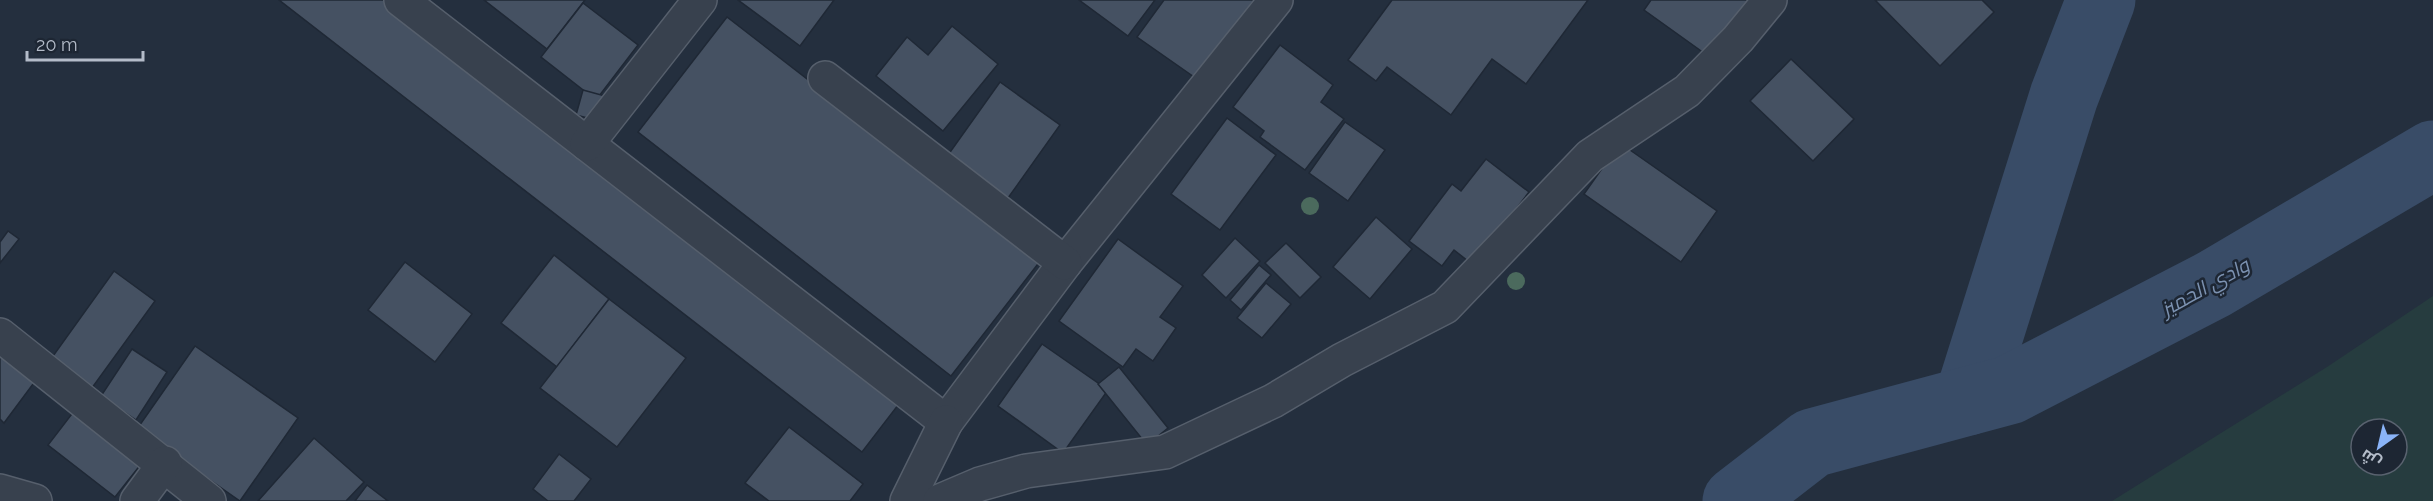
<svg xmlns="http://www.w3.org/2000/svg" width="2433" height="501" viewBox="0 0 2433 501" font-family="Raleway,Cairo,sans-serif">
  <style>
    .green { fill: #263c3f; fill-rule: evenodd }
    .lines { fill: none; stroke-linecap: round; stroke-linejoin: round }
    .river { stroke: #394c67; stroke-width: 69 }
    .building { fill: #455162; stroke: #1f2835; stroke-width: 1.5 }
    .minor-casing { stroke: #565f6c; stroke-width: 36 }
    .minor { stroke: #38414e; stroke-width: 33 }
    .tree { fill: #4b6a5d }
    .labels { text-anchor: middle; stroke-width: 5; stroke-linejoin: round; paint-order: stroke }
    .water-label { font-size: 20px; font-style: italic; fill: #7c92b1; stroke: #1d2633 }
  </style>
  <rect width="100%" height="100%" fill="#242f3e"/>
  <path class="green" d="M2433,296V501H2112L2327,367ZM2361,429H2397V465H2361Z"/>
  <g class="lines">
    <g class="river">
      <path d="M1968,401L2064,96L2101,0"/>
      <path d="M1737,501L1812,443L2009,390L2214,284L2433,155"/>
    </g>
  </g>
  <g class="building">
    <path d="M279,0H386L902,400L862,452Z"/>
    <path d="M484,0H585L547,49Z"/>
    <path d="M738,0H834L800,46Z"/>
    <path d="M1079,0H1155L1128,36Z"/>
    <path d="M1164,0H1254L1197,79L1137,37Z"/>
    <path d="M1392,0H1588L1526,84L1492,59L1451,115L1387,67L1376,81L1348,60Z"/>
    <path d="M1651,0H1753L1711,58L1644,10Z"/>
    <path d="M1875,0H1982L1994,12L1940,66Z"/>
    <path d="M583,3L638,45L596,100L541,57Z"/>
    <path d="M727,17L1041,260L951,376L638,132Z"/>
    <path d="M952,26L998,64L943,131L876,76L907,37L928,55Z"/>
    <path d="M1280,45L1333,85L1321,102L1344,119L1305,170L1260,137L1264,131L1233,107Z"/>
    <path d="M1791,59L1854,119L1813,161L1750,101Z"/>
    <path d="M1000,82L1060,125L1008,198L948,155Z"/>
    <path d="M583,90L605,96L599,121L576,115Z"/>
    <path d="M1227,118L1276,155L1220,230L1171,194Z"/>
    <path d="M1345,122L1385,150L1348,201L1309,173Z"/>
    <path d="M1620,143L1717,211L1681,262L1584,194Z"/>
    <path d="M1486,159L1529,192L1473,265L1454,250L1442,266L1409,241L1452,184L1461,191Z"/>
    <path d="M1376,217L1412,249L1370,299L1333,267Z"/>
    <path d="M8,231L19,239L0,263V242Z"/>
    <path d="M1235,238L1260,261L1226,298L1202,275Z"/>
    <path d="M1118,239L1183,286L1160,317L1176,328L1153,361L1136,349L1123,367L1059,321Z"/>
    <path d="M1286,243L1321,277L1300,298L1265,263Z"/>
    <path d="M554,255L609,299L557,367L501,323Z"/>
    <path d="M405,262L472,314L435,362L368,310Z"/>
    <path d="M1259,265L1271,275L1241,310L1230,300Z"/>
    <path d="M114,271L155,301L89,392L48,363Z"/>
    <path d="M1266,283L1291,304L1262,338L1237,318Z"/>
    <path d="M609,299L686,358L617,447L540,388Z"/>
    <path d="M1042,344L1108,390L1063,453L998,406Z"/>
    <path d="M195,346L298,418L240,501L137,429Z"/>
    <path d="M0,347L39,376L4,423L0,419Z"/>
    <path d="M132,349L167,372L136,420L101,396Z"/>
    <path d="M1119,367L1168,428L1147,445L1098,384Z"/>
    <path d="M81,402L149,454L115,497L48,445Z"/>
    <path d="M789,427L863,484L850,501H769L745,483Z"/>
    <path d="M314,438L364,482L346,501H258Z"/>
    <path d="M559,454L591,479L574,501H548L533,489Z"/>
    <path d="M367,485L388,501H355Z"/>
  </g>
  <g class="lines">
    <defs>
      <g id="minor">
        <path d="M401,0L946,422L1065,263L1276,0"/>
        <path d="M825,78L1065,263"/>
        <path d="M587,144L700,0"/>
        <path d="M0,335L209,501"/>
        <path d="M0,491L35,501"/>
        <path d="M137,501L165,463"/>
        <path d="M907,501L946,422"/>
        <path d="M940,501L980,484L1026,471L1165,452L1273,401L1342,360L1445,307L1590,156L1687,91L1738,39L1770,0"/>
      </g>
    </defs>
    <use href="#minor" class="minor-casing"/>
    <use href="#minor" class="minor"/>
  </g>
  <g class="tree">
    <circle cx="1310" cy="206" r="9"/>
    <circle cx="1516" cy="281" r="9"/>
  </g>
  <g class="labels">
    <g class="water-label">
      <text transform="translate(2205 287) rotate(-29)" y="7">وادي الحميز</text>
    </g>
  </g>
  <g transform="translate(2379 447) rotate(214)"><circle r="28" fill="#1d2633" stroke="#59626f" stroke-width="1.5"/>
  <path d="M0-4.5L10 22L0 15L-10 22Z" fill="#8ab4f8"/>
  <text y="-9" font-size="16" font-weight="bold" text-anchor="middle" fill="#b4bcc9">ش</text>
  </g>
  <path d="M27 51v9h116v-9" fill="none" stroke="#b4bcc9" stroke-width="3"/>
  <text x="36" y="51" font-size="18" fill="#b4bcc9" stroke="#1d2633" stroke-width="4.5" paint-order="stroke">20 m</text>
</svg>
